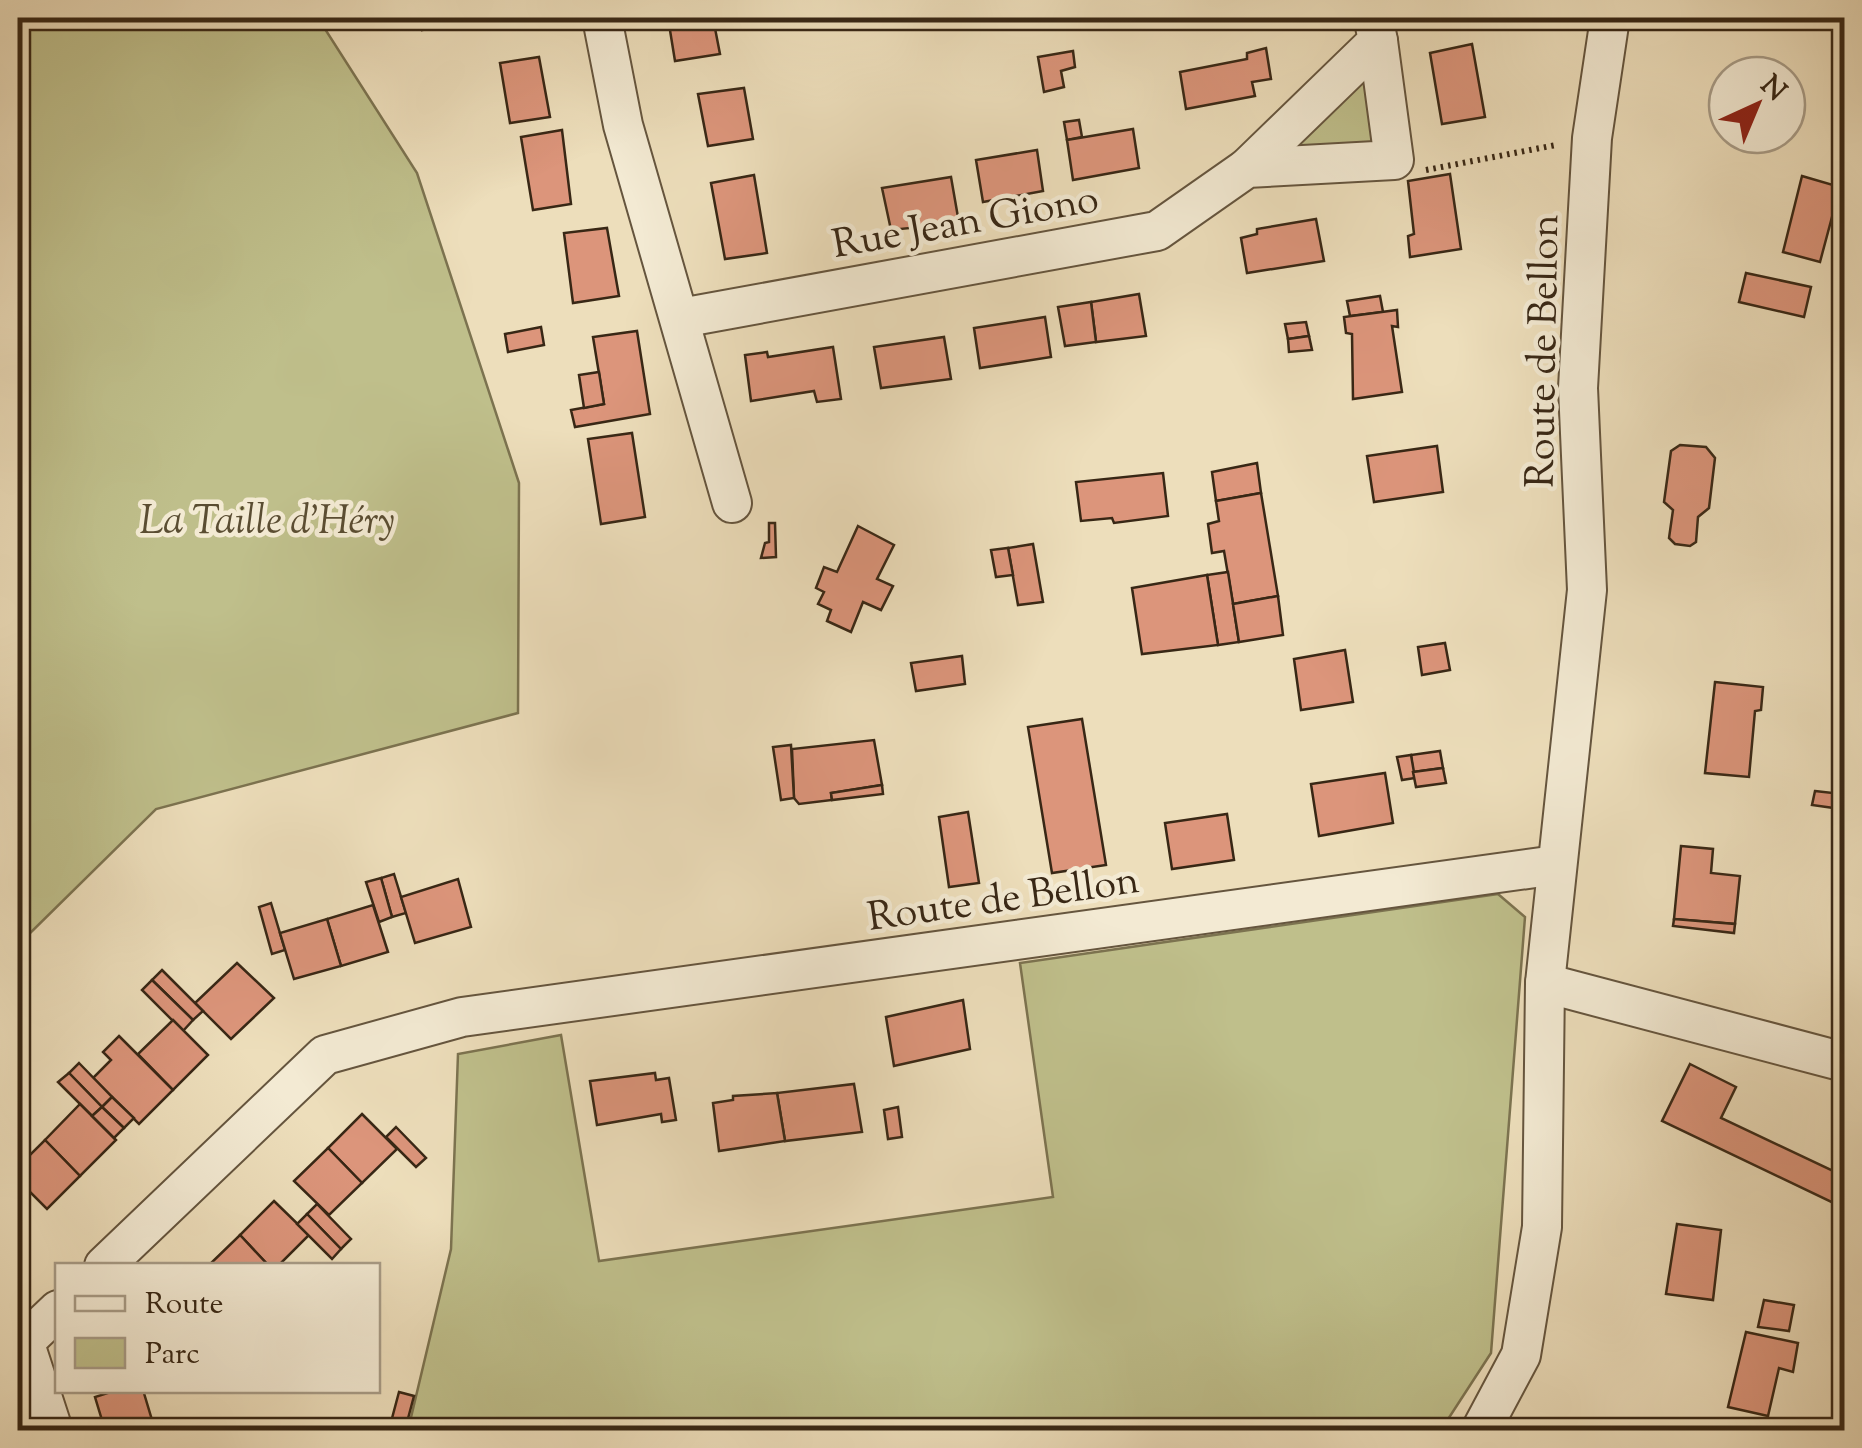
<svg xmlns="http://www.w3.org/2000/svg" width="1862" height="1448" viewBox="0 0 1862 1448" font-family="'Sorts Mill Goudy',serif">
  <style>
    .green { fill: #bfbf8b; stroke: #7c7350; stroke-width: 2.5 }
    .building { fill: #dc957b; stroke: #382715; stroke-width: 2.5 }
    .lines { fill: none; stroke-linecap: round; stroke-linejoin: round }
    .minor-casing { stroke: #65553e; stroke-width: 42 }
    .path { stroke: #382715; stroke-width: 6; stroke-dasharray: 2.5 5; stroke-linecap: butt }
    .minor { stroke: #f3ead3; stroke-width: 38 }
    .labels { text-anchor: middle; stroke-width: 9; stroke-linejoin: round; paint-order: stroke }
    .street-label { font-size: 40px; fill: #382715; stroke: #f3ead3 }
    .park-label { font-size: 40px; font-style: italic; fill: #5a4d32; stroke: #f3ead3 }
  </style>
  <rect width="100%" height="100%" fill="#eddebb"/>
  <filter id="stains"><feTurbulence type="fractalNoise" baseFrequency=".002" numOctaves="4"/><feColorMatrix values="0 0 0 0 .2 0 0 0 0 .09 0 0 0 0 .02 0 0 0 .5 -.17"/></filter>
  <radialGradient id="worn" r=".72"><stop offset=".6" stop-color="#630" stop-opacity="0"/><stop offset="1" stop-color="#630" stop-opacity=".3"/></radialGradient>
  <g class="green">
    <path d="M18,18H318L417,173L519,483L518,713L156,809L18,945Z"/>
    <path d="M1366,78L1373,148L1279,156Z"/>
    <path d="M1498,894L1525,917L1491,1353L1441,1430H408L451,1249L458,1054L561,1035L599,1261L1053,1197L1020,963Z"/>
  </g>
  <g class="building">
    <path d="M419,18H457L459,23L422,30Z"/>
    <path d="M668,18H713L720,54L675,61Z"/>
    <path d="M1472,44L1485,117L1442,124L1430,53Z"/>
    <path d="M1266,48L1271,79L1252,82L1255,96L1186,109L1180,72L1247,59V53Z"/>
    <path d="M1073,51L1075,67L1061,71L1064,87L1044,92L1038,57Z"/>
    <path d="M539,57L550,117L510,123L500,63Z"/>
    <path d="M744,88L753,139L708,146L698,94Z"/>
    <path d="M1079,120L1082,137L1067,140L1064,122Z"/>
    <path d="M1133,129L1139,168L1073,180L1067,140Z"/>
    <path d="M562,130L571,204L533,210L521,137Z"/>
    <path d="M1037,150L1043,191L983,202L976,160Z"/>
    <path d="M1450,174L1461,249L1410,257L1408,236L1414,234L1408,181Z"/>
    <path d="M754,175L767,253L725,259L711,183Z"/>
    <path d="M1802,176L1840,187L1820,262L1783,252Z"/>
    <path d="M951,177L959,223L891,230L882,188Z"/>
    <path d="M1316,219L1324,261L1247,273L1241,238L1257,234V229Z"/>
    <path d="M607,228L619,296L573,303L564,233Z"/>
    <path d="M1746,273L1811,287L1804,317L1739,302Z"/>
    <path d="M1139,294L1146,336L1096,342L1091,302Z"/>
    <path d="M1380,296L1383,312L1350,316L1347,301Z"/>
    <path d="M1091,302L1096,342L1065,346L1058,307Z"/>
    <path d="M1397,310L1398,327L1392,326L1402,392L1353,399L1352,334L1346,333L1344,317Z"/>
    <path d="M1045,317L1051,357L980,368L974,328Z"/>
    <path d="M1306,322L1309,336L1288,339L1285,324Z"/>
    <path d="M541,327L544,345L508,352L505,334Z"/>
    <path d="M637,331L650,414L575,427L571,410L604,404L593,337Z"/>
    <path d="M1309,336L1312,350L1289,352L1288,339Z"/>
    <path d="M944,337L951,379L881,388L874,347Z"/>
    <path d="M833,347L841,399L817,402L814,391L751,401L745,355L767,352L768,357Z"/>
    <path d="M599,372L604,404L584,408L579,375Z"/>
    <path d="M632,433L645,517L601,524L588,439Z"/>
    <path d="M1680,445L1706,447L1715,458L1709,508L1698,517L1696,542L1690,546L1675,544L1669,538L1673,510L1664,502L1671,451Z"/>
    <path d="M1437,446L1443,492L1374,502L1367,456Z"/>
    <path d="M1257,463L1261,493L1216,501L1212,472Z"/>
    <path d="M1163,473L1168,516L1114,523L1112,518L1081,521L1076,482Z"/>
    <path d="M1261,493L1278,596L1233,604L1224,551L1212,553L1208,524L1219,521L1216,501Z"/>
    <path d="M769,523H775L776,557L761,558L765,543L769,542Z"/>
    <path d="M858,526L894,545L877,579L893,586L881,610L863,602L851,632L827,621L831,610L818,604L824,592L816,588L824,567L837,572Z"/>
    <path d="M1033,544L1043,602L1018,605L1008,548Z"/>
    <path d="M1008,548L1013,575L996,577L991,550Z"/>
    <path d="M1228,572L1239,642L1218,645L1207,575Z"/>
    <path d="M1207,575L1218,645L1142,654L1132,588Z"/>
    <path d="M1278,596L1283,635L1239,642L1233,604Z"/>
    <path d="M1445,643L1450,670L1422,675L1418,647Z"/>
    <path d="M1345,650L1353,702L1301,710L1294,659Z"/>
    <path d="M962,656L965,684L916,691L911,663Z"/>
    <path d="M1715,682L1763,687L1761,710L1755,711L1749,777L1705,773Z"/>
    <path d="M1082,719L1106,865L1052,873L1028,727Z"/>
    <path d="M874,740L882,785L831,793L832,800L799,804L794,798L792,749Z"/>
    <path d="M791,745L794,798L781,800L773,747Z"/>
    <path d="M1440,751L1443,768L1413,772L1411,755Z"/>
    <path d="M1411,755L1415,778L1402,780L1397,757Z"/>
    <path d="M1443,768L1446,783L1416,787L1413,772Z"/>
    <path d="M1385,773L1393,823L1319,836L1311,784Z"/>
    <path d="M882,785L883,794L832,800L831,793Z"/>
    <path d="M1815,791L1842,794L1841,809L1812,805Z"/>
    <path d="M968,812L979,883L949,887L939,817Z"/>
    <path d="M1227,814L1234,860L1172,869L1165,823Z"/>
    <path d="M1681,846L1713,849L1711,873L1740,876L1735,924L1674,919Z"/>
    <path d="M394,874L406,913L392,917L381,878Z"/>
    <path d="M381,878L392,917L379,922L366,882Z"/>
    <path d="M458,879L471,927L415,943L401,897Z"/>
    <path d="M271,903L285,950L272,954L259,907Z"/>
    <path d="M373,905L388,952L341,966L327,919Z"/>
    <path d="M327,919L341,966L294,979L280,933Z"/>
    <path d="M1674,919L1735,924L1734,933L1673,926Z"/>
    <path d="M237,963L274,998L231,1039L195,1003Z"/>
    <path d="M162,970L203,1011L193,1020L152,980Z"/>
    <path d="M152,980L193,1020L183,1031L142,990Z"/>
    <path d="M963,1000L970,1049L894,1066L886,1017Z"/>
    <path d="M173,1020L208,1055L173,1090L138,1054Z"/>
    <path d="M119,1036L173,1090L139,1124L93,1078L111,1060L103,1052Z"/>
    <path d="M79,1063L112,1097L102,1107L69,1073Z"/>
    <path d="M1690,1064L1736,1087L1721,1118L1844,1176V1208L1662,1121Z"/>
    <path d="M69,1073L102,1107L92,1116L58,1082Z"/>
    <path d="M655,1073L656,1080L669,1078L676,1120L662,1122L661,1114L597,1125L590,1081Z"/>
    <path d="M854,1084L862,1132L785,1141L777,1093Z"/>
    <path d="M777,1093L785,1141L719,1151L713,1103L733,1100V1096Z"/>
    <path d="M112,1097L134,1118L124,1128L102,1107Z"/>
    <path d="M80,1104L116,1140L80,1176L45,1140Z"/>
    <path d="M102,1107L124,1128L114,1138L92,1116Z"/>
    <path d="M898,1107L902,1137L888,1139L884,1110Z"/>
    <path d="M362,1114L397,1149L362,1183L328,1148Z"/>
    <path d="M396,1127L426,1158L416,1167L386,1137Z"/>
    <path d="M45,1140L80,1176L47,1209L18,1180V1144L29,1156Z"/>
    <path d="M328,1148L362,1183L329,1215L294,1181Z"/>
    <path d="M274,1201L309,1235L278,1266H269L240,1235Z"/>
    <path d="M317,1204L351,1239L341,1249L307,1214Z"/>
    <path d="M307,1214L341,1249L332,1259L297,1224Z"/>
    <path d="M1677,1224L1721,1230L1713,1300L1666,1294Z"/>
    <path d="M240,1235L269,1266H208Z"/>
    <path d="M1764,1300L1794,1305L1789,1331L1758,1327Z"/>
    <path d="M1746,1332L1798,1343L1793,1372L1779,1368L1768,1416L1728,1407Z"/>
    <path d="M117,1390H143L155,1430H105L95,1397Z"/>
    <path d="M399,1392L414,1396L406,1426L391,1422Z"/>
  </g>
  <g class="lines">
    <defs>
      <g id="minor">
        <path d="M602,18L623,125L732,503"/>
        <path d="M1247,168L1378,41L1375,26"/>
        <path d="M681,318L1157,231L1247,168L1394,160L1378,41"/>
        <path d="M1545,983L1844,1062"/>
        <path d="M104,1266L325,1055L462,1017L1556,865"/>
        <path d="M24,1341L53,1430"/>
        <path d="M18,1348L58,1310"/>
        <path d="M1481,1430L1521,1355L1542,1227L1545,983L1587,590L1578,388L1592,138L1610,18"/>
      </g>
    </defs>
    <use href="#minor" class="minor-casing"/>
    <path class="path" d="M1426,170L1556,145"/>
    <use href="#minor" class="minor"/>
  </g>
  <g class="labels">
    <g class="street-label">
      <text transform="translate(965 220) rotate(-10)" y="14">Rue Jean Giono</text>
      <text transform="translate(1541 351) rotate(-89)" y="14">Route de Bellon</text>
      <text transform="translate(1003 897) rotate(-8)" y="14">Route de Bellon</text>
    </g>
    <g class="park-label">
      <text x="267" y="533">La Taille d'Héry</text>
    </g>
  </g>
  <rect width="1862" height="1448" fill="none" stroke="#eddebb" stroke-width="60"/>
  <rect x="20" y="20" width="1822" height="1408" fill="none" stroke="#382715" stroke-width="5"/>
  <rect x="30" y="30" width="1802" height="1388" fill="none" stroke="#382715" stroke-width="2.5"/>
  <rect x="55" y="1263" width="325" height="130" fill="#f3ead3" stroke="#a89c87" stroke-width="2.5"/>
  <rect x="75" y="1296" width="50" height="15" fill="#f3ead3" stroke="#a89c87" stroke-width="2.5"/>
  <text x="145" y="1313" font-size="30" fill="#382715">Route</text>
  <rect x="75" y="1338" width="50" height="30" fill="#bfbf8b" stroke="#a89c87" stroke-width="2.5"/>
  <text x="145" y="1363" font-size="30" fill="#382715">Parc</text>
  <g transform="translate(1757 105) rotate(44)"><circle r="48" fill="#f3ead3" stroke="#a89c87" stroke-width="2.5"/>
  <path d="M0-8L18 38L0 25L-18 38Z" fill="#8f2418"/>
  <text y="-15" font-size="28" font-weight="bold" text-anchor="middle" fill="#382715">N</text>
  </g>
  <rect width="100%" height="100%" filter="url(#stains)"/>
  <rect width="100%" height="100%" fill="url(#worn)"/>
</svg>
